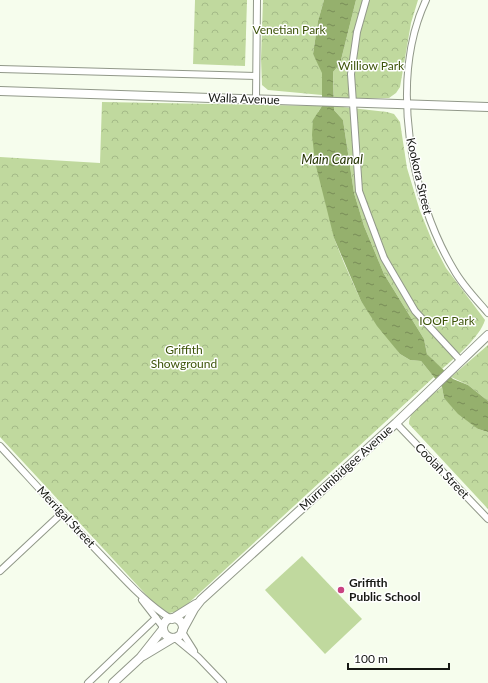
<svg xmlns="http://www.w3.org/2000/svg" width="488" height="683" viewBox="0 0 488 683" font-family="Lato,sans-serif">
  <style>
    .park { fill: url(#park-crowns) }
    .pitch { fill: #c0d99e }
    .water { fill: url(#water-ripples) }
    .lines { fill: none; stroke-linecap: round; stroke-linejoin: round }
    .street-casing { stroke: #919889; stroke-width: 8 }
    .secondary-casing { stroke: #919889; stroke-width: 10 }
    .street { stroke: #fff; stroke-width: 6 }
    .secondary { stroke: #fff; stroke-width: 8 }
    .poi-dot { fill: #c94281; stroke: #fff; stroke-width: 1.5 }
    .labels { text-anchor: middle; stroke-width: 3; stroke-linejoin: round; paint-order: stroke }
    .park-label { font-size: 12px; fill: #3d5409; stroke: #fff }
    .street-label { font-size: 12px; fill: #161813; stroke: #fff }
    .poi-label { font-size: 12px; font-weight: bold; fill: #161813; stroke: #fff; text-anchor: start }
    .water-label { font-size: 13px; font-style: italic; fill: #243402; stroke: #fff }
  </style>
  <defs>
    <pattern id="park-crowns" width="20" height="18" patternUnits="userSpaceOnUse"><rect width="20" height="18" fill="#c0d99e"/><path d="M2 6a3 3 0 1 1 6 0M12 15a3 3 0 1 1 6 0" fill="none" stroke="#a4ba87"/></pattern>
    <pattern id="water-ripples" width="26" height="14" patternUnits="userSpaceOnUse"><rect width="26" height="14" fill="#95b06d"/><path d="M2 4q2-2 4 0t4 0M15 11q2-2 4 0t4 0" fill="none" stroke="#798e58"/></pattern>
  </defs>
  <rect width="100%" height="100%" fill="#f6fded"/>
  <g class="park">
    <path d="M195,0H247L245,66L193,64Z"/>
    <path d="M263,0H324L318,21L313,54L323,72L322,95L268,90L262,85L261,59Z"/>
    <path d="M356,0H418L411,23L400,87L396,93L389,98L334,99L333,72L340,64Z"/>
    <path d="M102,102L322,106L318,112L334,238L344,263L361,301L400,354L410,360L421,361L434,377L180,611L164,614L0,437V157L100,163Z"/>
    <path d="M334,106L387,112L394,114L400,122L407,168L420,211L433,243L446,268L485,320C480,337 455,358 442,369L427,354L424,339L384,274L364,226L354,193L343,120L334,110Z"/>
    <path d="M488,345V401L468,385L451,377Z"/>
    <path d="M442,387L444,398L478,429L488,432V509L409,424C409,408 431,396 442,387Z"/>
  </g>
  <path class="pitch" d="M302,556L362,619L325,654L265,590Z"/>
  <path class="water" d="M324,0H356L340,64L333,72L334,110L343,120L354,193L364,226L384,274L424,339L427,354L453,379L468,385L488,401V432L478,429L458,414L444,398L442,387L421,361L410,360L400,354L377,326L361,301L334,238L315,162L312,135L313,120L322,106V73L313,54L318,21Z"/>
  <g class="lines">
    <defs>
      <g id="street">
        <path d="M366,0L357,32L351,74L359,191L384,258L415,311L461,361"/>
        <path d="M426,0C389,79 410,197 454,270C463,286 476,299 488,313"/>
        <path d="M0,69L256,76"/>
        <path d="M256,99L257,0"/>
        <path d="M396,423L488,519"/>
        <path d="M0,446C36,485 71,524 108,562C127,582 147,604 171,619"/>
        <path d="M0,571L61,514"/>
        <path d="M142,600L163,627"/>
        <path d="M182,632L194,651"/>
        <path d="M175,638L198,657L223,683"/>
        <path d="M88,683L156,618"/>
      </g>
      <g id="secondary">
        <path d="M0,91L488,107"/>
        <circle cx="173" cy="628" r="10"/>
        <path d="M172,619L196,604"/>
        <path d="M182,631L194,609L201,600L396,423L488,335"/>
        <path d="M143,656L173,638"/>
        <path d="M113,683L140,658L163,629"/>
      </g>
    </defs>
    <use href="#street" class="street-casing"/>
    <use href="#secondary" class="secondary-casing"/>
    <use href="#street" class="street"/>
    <use href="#secondary" class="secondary"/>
  </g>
  <circle class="poi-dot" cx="341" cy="590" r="4"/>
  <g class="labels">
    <g class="park-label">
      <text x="289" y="34">Venetian Park</text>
      <text x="371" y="70">Williow Park</text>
      <text x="447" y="325">IOOF Park</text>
      <text x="184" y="354">Griffith<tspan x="184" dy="14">Showground</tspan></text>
    </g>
    <g class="street-label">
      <text transform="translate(244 99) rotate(2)" y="4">Walla Avenue</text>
      <text transform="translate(419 176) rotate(77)" y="4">Kookora Street</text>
      <text transform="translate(346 468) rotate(-42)" y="4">Murrumbidgee Avenue</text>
      <text transform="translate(442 471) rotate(46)" y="4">Coolah Street</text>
      <text transform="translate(66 517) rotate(47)" y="4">Merrigal Street</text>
    </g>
    <g class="poi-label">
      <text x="349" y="587">Griffith<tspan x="349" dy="14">Public School</tspan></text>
    </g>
    <g class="water-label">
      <text x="332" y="164">Main Canal</text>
    </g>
  </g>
  <path d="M348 663v6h101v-6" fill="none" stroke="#161813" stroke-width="2"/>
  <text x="354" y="663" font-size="12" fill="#161813" stroke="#ffffff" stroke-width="3" paint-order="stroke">100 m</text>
</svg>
